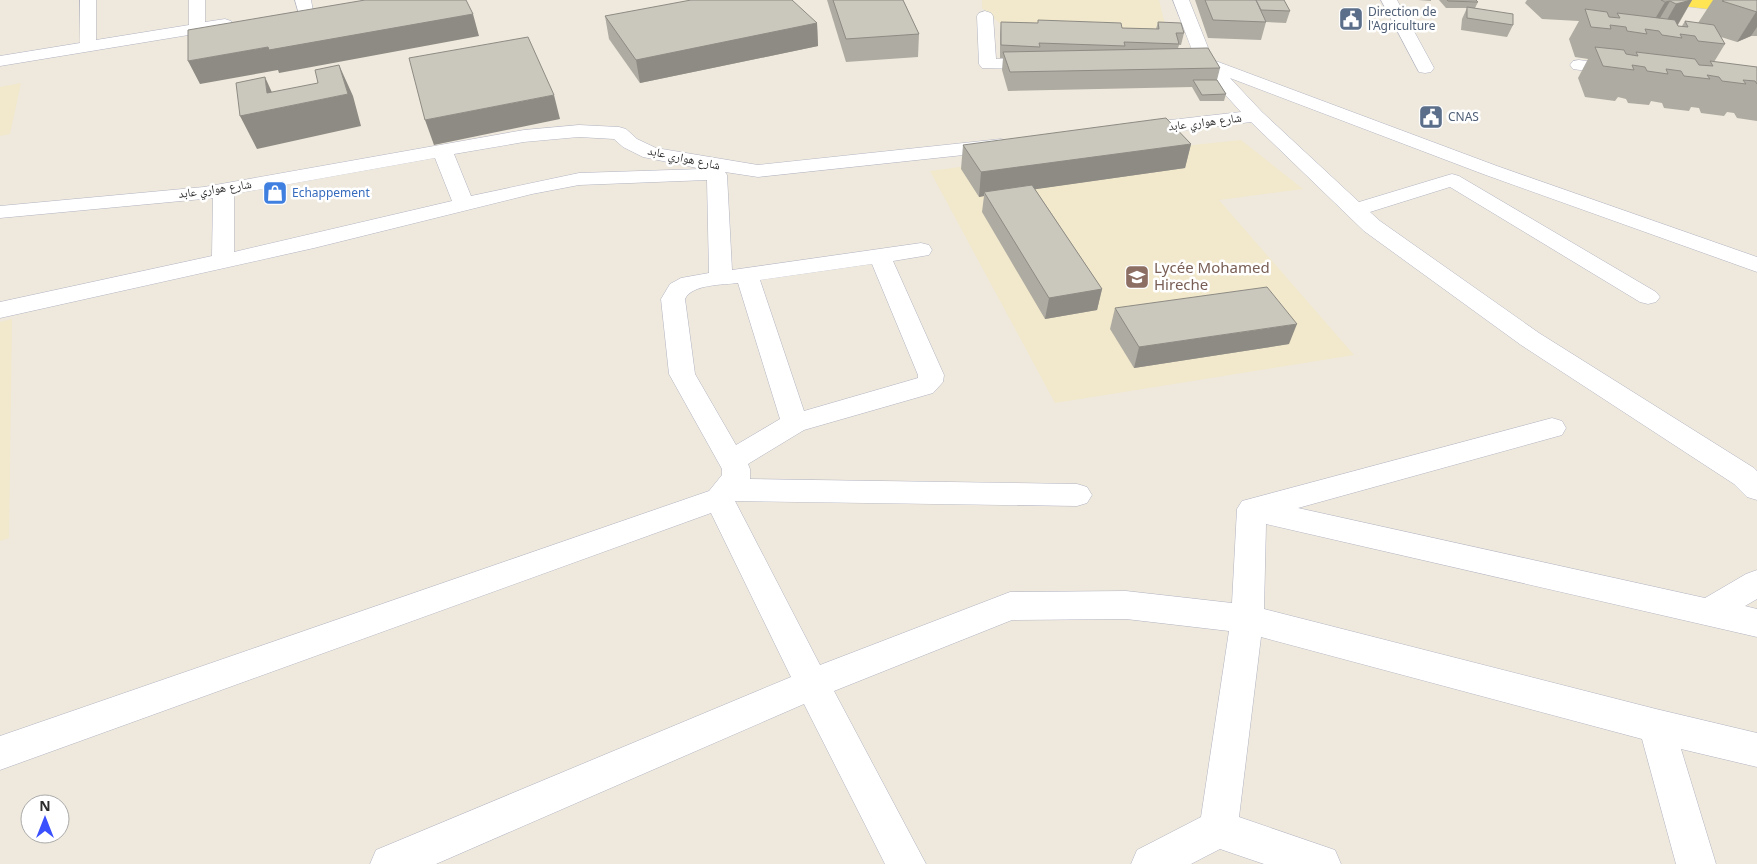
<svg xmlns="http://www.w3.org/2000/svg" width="1757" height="864" viewBox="0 0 1757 864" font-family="'Noto Sans','Noto Naskh Arabic',sans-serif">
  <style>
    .education { fill: #f2e8cb }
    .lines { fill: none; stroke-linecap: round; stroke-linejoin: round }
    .minor-casing { stroke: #b1b3c1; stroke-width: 1 }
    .major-casing { stroke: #ccc; stroke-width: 1 }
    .minor { fill: #fff; fill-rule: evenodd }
    .major { fill: #ffe453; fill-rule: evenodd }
    .wall { fill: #aeaba2 }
    .shaded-wall { fill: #8d8b84 }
    .building { fill: #cac7bc; stroke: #8d8b84 }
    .labels { text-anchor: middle; stroke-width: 5; stroke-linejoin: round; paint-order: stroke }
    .far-service-label { font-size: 12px; fill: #4e5e75; stroke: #fff; text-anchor: start }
    .far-street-label { font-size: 12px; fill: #2c2c2c; stroke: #fff }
    .far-shop-label { font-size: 12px; fill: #366cbe; stroke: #fff; text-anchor: start }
    .education-label { font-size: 15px; fill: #785e54; stroke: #fff; text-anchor: start }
  </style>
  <rect width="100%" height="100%" fill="#efe9dd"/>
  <g class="education">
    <path d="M982,0H1159L1167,33L1003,26L982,8Z"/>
    <path d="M21,83L10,134L0,136V87Z"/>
    <path d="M1175,138L1183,146L1241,140L1303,189L1219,200L1354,355L1055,403L930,171Z"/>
    <path d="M12,319L9,538L0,541V322Z"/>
  </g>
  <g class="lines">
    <defs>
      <g id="minor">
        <path d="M80,0H96V40L189,25V0H205V22L225,19L231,21L233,24L231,27L225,29L0,66V56L80,43Z"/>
        <path d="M295,0H311L313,11L311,14H299Z"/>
        <path d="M1173,0H1189L1213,60L1497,166L1757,257V272L1483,174L1230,78L1262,112L1359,202L1445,176L1452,174L1459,176L1656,292L1660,297L1656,302L1648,304L1640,302L1450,187L1370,212L1380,221L1539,333L1754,468L1757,471V500L1747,497L1734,484L1521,345L1364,231L1251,122L1135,136L1128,134L1125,130L1128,126L1135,124L1241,112L1201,68L1179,67L1176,63L1179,59L1195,58Z"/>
        <path d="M1381,0H1397L1434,68L1431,72L1425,73L1419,72Z"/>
        <path d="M985,11L991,13L993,16L996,59H1039L1045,60L1048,64L1045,68L1039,69L982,68L979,64L977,16L979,13Z"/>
        <path d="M1579,60L1622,66L1628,67L1631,71L1628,75L1622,76L1573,69L1570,65L1573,61Z"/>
        <path d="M579,125L619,127L626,129L637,139L656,148L758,165L1001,139L1008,141L1011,145L1008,149L1001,151L758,177L725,172L727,175L732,270L921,243L929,245L932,250L929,255L893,261L944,375L943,382L933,393L804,430L748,464L750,469V479L1077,484L1087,487L1092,495L1087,503L1077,506L735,501L820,665L1010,592L1126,591L1232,603L1237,509L1242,501L1552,418L1562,421L1566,428L1562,435L1298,508L1705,598L1746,574L1757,570V599L1745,606L1757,609V637L1266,524L1264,609L1656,709L1757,733V767L1681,749L1716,864H1676L1642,739L1261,637L1239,817L1335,850L1341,864H1264L1220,849L1191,864H1131L1137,850L1201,817L1229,631L1126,619L1012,620L834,691L926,864H885L804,704L436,864H370L376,850L791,677L711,513L0,770V736L709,491L722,475V469L669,374L661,299L670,284L681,278L709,273L707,180L579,185L532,194L314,248L0,318V302L212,256L213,198L0,218V206L204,187L524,130ZM579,137L614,139L623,147L643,157L702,169L579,173L471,196L454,154L524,142ZM435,158L452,201L234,252V194ZM872,264L918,375V378L804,411L760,280ZM738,283L780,419L736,445L695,374L685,299C692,284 723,285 738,283Z"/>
      </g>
      <path id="major" d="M1667,0H1714L1757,5V15L1675,5L1670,3Z"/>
    </defs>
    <use href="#minor" class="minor-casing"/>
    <use href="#major" class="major-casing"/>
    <use href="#minor" class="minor"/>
    <use href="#major" class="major"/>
  </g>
  <g class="wall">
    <path d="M827,0H903L919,34L918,57L846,62Z"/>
    <path d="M1195,0H1284L1290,11L1286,23L1266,22L1261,40L1208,38Z"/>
    <path d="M1418,0H1431V1Z"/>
    <path d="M1439,0H1476L1478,2L1475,8L1513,25L1507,37L1461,30L1462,19L1467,8H1446Z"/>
    <path d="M1527,0H1692L1678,25V26H1682L1685,21L1698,23L1713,0H1757V36H1751L1737,42L1721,37L1725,44L1714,62L1757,67V121L1737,118L1734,113L1727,112L1724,116L1701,113L1699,108L1691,107L1689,111L1664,108L1662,103L1651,101L1649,105L1628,103L1626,99L1618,97L1615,101L1585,97L1578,78L1588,59L1575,57L1569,39L1579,21L1542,19L1525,3Z"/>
    <path d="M605,16L817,23L818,46L640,83L609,39Z"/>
    <path d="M1038,20L1122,28L1156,29L1158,22L1184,33L1181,45H1179L1178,48L1220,68L1217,80L1226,94L1224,101H1200L1192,87L1008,91L1002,70L1003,58H1000V34L1001,22L1038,23Z"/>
    <path d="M1191,144L1185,168L1035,189L1102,289L1097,310L1045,319L982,212L984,196L979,197L961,169L963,145Z"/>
    <path d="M1115,308L1289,344L1134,368L1110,329Z"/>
  </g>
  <g class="shaded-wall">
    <path d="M1691,0H1692L1675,29L1660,32L1676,4Z"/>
    <path d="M1670,1L1653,30L1649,29L1665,2Z"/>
    <path d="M1756,12H1757V27L1751,36L1737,42Z"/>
    <path d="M473,14L479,36L279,73L278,70L200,84L188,61L268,47Z"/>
    <path d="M817,23L818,46L640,83L636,60Z"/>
    <path d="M339,65L353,96L361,126L257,149L240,116L267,93L265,77L279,108L348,94Z"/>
    <path d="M554,95L560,119L434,145L425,120Z"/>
    <path d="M1191,144L1185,168L987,196L984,192V196L979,197L981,172Z"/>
    <path d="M1102,289L1097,310L1045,319L1049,298Z"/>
    <path d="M1297,324L1289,344L1134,368L1139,347Z"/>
  </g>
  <g class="building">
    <path d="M365,0H466L473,14L269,50L268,47L188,61V30Z"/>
    <path d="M691,0H792L817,23L636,60L605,16Z"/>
    <path d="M833,0H903L919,34L846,39Z"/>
    <path d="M1205,0H1256L1266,22L1213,20Z"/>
    <path d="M1256,0H1284L1290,11L1261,10Z"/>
    <path d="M1447,0H1476L1478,2L1448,1Z"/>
    <path d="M1661,0H1691L1676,4L1670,1L1665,2Z"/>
    <path d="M1724,0H1757V12L1722,1Z"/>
    <path d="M1467,7L1513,14V25L1467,18Z"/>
    <path d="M1585,9L1607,12L1609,17L1620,18L1617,13L1675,20L1678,26L1688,27L1685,21L1714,25L1725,44L1698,41L1695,36L1680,34L1682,38L1662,35L1659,31L1645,29L1647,34L1627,31L1626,27L1610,25L1611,29L1591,27Z"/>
    <path d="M1038,20L1121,23L1122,28L1159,29L1158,22L1181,23L1184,33H1176L1179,44L1124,42L1125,46L1039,43L1040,47L1001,45V22L1038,23Z"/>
    <path d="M528,37L554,95L425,120L409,58Z"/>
    <path d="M1595,47L1624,50L1626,54L1638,56L1636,52L1695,59L1699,65L1713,66L1710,61L1757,67V84L1755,81L1743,80L1746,84L1722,81L1719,77L1707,75L1710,79L1684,76L1681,71L1666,69L1668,74L1647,71L1645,67L1632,65L1634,70L1603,66Z"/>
    <path d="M1208,48L1220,68L1010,72L1003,52Z"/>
    <path d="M339,65L348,94L240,116L236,83L265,77L267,93L318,83L315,70Z"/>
    <path d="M1193,80H1217L1226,94L1202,95Z"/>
    <path d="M1166,118L1191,144L981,172L963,145Z"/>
    <path d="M1032,185L1102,289L1049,298L984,192Z"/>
    <path d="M1267,287L1297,324L1139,347L1115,308Z"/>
  </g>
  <defs>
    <symbol id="civic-square" viewBox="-11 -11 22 22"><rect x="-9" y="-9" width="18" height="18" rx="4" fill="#5c6f8a" stroke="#fff"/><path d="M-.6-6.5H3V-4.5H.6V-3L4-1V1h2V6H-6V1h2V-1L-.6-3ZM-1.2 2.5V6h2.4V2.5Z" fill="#fff"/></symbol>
    <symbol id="shop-square" viewBox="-11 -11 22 22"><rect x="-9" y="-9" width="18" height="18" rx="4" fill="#3f7fe0" stroke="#fff"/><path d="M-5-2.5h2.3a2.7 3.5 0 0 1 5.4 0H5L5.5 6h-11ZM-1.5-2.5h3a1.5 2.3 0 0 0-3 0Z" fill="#fff"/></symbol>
    <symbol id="school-square" viewBox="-11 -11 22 22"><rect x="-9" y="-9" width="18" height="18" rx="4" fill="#8d6e63" stroke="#fff"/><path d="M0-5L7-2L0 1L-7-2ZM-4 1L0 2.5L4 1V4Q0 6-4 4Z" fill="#fff"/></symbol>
  </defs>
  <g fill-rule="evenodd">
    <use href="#civic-square" x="1337" y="5" width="28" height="28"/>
    <use href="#civic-square" x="1417" y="103" width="28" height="28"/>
    <use href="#shop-square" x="261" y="179" width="28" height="28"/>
    <use href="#school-square" x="1123" y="263" width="28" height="28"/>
  </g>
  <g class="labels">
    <g class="far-service-label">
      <text x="1368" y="16">Direction de<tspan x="1368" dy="14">l'Agriculture</tspan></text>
      <text x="1448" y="121">CNAS</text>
    </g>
    <g class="far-street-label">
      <text transform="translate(1205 122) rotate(-7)" y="4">شارع هواري عابد</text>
      <text transform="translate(684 158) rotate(12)" y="4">شارع هواري عابد</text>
      <text transform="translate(215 189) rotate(-8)" y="4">شارع هواري عابد</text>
    </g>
    <g class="far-shop-label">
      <text x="292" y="197">Echappement</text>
    </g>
    <g class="education-label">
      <text x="1154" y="273">Lycée Mohamed<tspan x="1154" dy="17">Hireche</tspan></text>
    </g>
  </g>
  <g transform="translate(45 819)"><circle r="24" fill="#ffffff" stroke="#ababab"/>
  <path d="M0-4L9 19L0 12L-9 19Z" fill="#3a50ff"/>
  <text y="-8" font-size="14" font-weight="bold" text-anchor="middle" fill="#2c2c2c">N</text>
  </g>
</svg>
